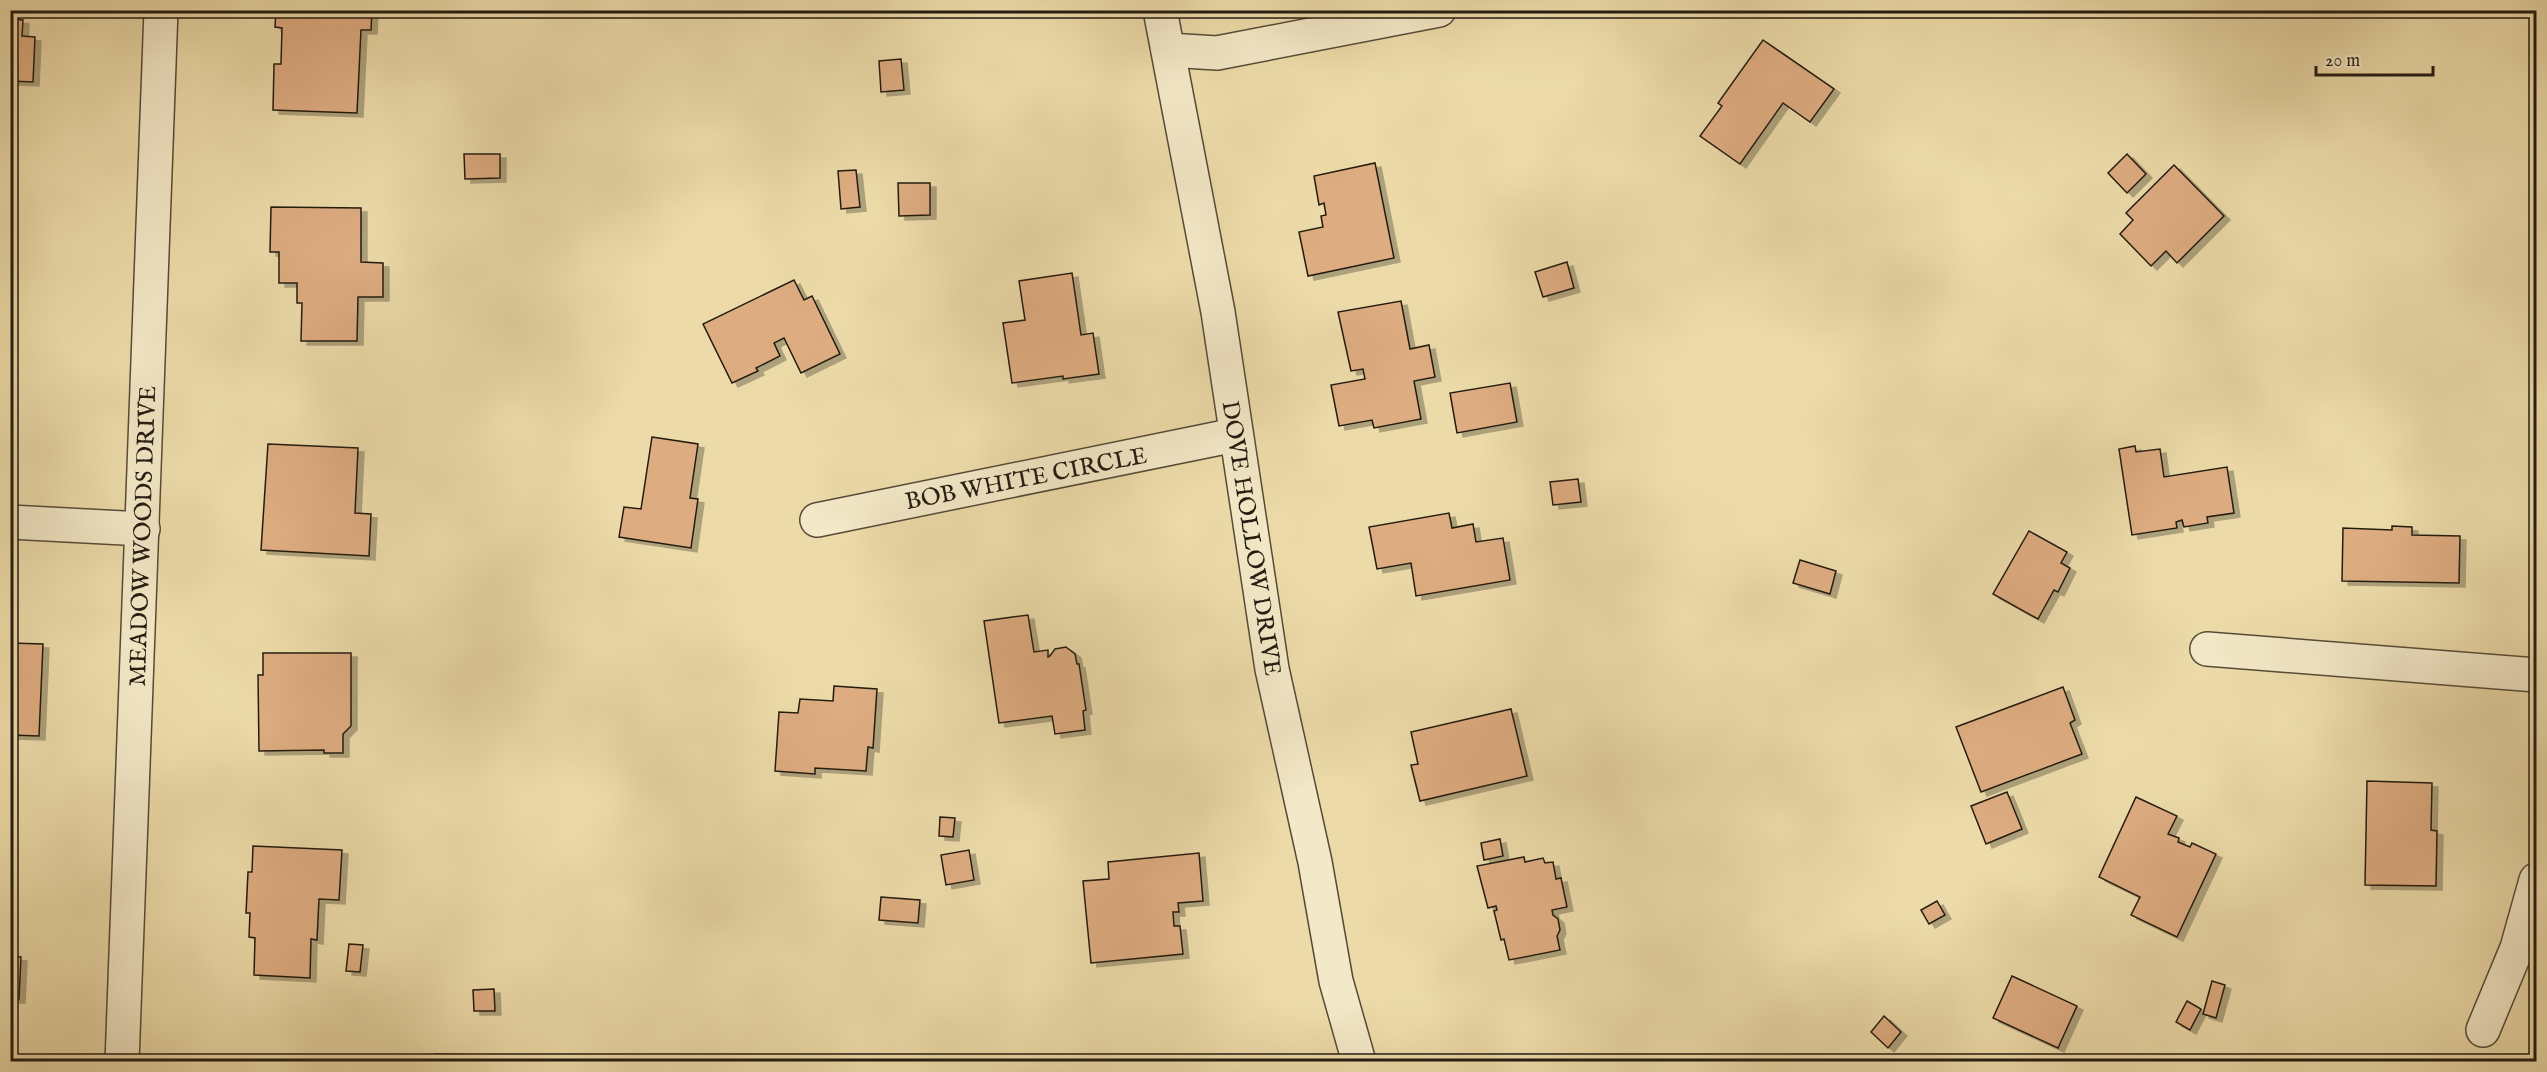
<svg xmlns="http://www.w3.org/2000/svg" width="2547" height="1072" viewBox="0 0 2547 1072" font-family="'IM FELL English',serif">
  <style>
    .building { fill: #deac81; stroke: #241b11; stroke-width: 1.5; filter: url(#shadow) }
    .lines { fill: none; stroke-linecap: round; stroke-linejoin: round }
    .minor-casing { stroke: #564b37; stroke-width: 36 }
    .minor { stroke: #f3e8c7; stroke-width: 33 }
    .labels { text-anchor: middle; stroke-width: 4.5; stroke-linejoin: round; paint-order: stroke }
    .street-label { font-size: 24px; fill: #241b11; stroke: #f3e8c7 }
  </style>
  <defs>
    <filter id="shadow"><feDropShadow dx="6" dy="4" stdDeviation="0" flood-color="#0004"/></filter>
  </defs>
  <rect width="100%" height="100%" fill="#ecdba9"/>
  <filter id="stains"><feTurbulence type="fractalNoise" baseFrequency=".00333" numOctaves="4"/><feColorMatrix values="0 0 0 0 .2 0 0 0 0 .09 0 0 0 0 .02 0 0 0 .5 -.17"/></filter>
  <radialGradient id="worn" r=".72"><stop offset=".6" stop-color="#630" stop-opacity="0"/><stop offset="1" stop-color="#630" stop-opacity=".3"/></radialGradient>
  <g class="building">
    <path d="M276,10H372L371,30H361L357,113L273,110L274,64H281L282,28L275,27Z"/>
    <path d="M10,19L23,20L22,36L35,37L33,82L10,81Z"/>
    <path d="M1763,40L1834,89L1810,122L1783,103L1740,164L1700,136L1722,106L1718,103Z"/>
    <path d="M901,59L904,90L881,92L879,61Z"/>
    <path d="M464,154H500V178L465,179Z"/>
    <path d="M2127,154L2146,174L2127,193L2108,173Z"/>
    <path d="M1375,163L1394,258L1308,276L1299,232L1323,227L1321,216L1326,215L1324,203L1319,205L1314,176Z"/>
    <path d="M2174,165L2224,216L2177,263L2166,251L2151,266L2120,234L2133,220L2126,213Z"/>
    <path d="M856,170L860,207L841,209L838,171Z"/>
    <path d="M898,183H930V215L899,216Z"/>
    <path d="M271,207L361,208V262L383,263V297H358L357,341H301L302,303H297V283H279V252H270Z"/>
    <path d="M1567,262L1574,288L1543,297L1535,272Z"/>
    <path d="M1072,273L1081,335L1093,333L1099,374L1063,379V376L1012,383L1003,323L1025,320L1019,281Z"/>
    <path d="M794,280L804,300L812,296L840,354L801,373L784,338L774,343L780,356L756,368L758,371L732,383L703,324Z"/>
    <path d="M1401,301L1410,349L1429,345L1435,377L1414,381L1421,419L1374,428L1372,420L1339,426L1331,385L1365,379L1363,369L1351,371L1338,312Z"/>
    <path d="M1510,383L1517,422L1457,433L1450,393Z"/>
    <path d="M652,437L698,444L690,498L698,499L691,548L619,537L624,507L641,509Z"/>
    <path d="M268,444L358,448L355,513L371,514L369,556L261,550Z"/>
    <path d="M2135,446L2136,452L2160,449L2164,477L2227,467L2234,513L2207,517L2208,523L2184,527L2182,520L2176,522L2177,528L2132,535L2119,449Z"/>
    <path d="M1578,479L1581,502L1553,505L1550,482Z"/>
    <path d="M1449,513L1452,528L1473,524L1476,542L1503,538L1510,580L1416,596L1411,563L1377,569L1369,527Z"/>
    <path d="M2392,526L2412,527V535L2460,536L2459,583L2342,581L2343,528L2392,530Z"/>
    <path d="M2029,531L2067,552L2061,563L2070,568L2058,592L2054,590L2038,619L1993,594Z"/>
    <path d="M1800,560L1836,571L1830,594L1793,583Z"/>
    <path d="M1028,615L1034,652L1048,650V657L1050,656L1055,649L1066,647L1075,654L1077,664H1079L1086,710L1083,711L1085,730L1055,734L1052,716L999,723L984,621Z"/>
    <path d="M10,643L43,644L39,736L10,735Z"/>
    <path d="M263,653H351V726L343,734V753H324V750L259,751L258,675H263Z"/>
    <path d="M834,686L877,689L873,748L868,747L866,771L815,768V774L775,771L779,712L798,713L800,699L833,701Z"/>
    <path d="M2063,687L2075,720L2070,723L2082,754L1981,792L1956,727Z"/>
    <path d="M1511,709L1527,776L1420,801L1411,765L1418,764L1411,732Z"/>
    <path d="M2367,781L2432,783L2431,830L2437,831L2436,886L2365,885Z"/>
    <path d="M2007,792L2022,829L1986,844L1971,806Z"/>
    <path d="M2136,797L2177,816L2168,834L2179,838L2178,842L2190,847L2192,843L2216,854L2177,937L2131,915L2140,897L2099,877Z"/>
    <path d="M940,817L955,818L953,837L939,836Z"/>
    <path d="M1500,839L1503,856L1484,860L1481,843Z"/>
    <path d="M253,846L342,850L339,900L319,899L317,940L311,939L310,978L254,975L255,938L249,937L250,913H246L248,872H252Z"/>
    <path d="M969,850L974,880L946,885L941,855Z"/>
    <path d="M1199,853L1203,901L1178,903L1179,912H1173L1174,926H1180L1183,954L1091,963L1083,881L1109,879L1108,862Z"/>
    <path d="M1524,857L1525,862L1543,858L1545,863L1553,862L1556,879L1561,878L1567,907L1552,910L1553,915L1558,919L1560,930L1557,936L1560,950L1509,960L1504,939L1501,940L1494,911L1497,910L1496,906L1488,908L1477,866Z"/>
    <path d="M881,897L920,900L918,923L879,920Z"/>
    <path d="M1937,901L1945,915L1929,924L1921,910Z"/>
    <path d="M349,944L363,945L360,972L346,971Z"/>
    <path d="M10,956L21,957L19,999H10Z"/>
    <path d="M2012,976L2077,1006L2058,1048L1993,1018Z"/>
    <path d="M2212,981L2225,985L2216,1018L2203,1014Z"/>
    <path d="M494,989L495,1011H474L473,990Z"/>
    <path d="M2187,1001L2201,1009L2190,1030L2176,1022Z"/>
    <path d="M1884,1016L1901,1032L1888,1048L1871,1032Z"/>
    <path d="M435,1054L484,1055V1062H435Z"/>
  </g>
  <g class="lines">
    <defs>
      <g id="minor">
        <path d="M1160,10L1218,312L1272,669L1315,862L1336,981L1359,1062"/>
        <path d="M1168,50L1217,53L1439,10"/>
        <path d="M817,520L1235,435"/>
        <path d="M10,522L143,529"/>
        <path d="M2207,649L2536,675"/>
        <path d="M2483,1030L2517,948L2536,880"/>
        <path d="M122,1062L161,10"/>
      </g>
    </defs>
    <use href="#minor" class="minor-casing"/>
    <use href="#minor" class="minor"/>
  </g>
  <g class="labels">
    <g class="street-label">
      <text transform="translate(1026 478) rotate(-11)" y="8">BOB WHITE CIRCLE</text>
      <text transform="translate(142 536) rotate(-88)" y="8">MEADOW WOODS DRIVE</text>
      <text transform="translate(1252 538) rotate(81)" y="8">DOVE HOLLOW DRIVE</text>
    </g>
  </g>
  <rect width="2547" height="1072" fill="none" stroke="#ecdba9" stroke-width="36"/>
  <rect x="12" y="12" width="2523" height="1048" fill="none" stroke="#241b11" stroke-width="3"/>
  <rect x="18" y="18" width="2511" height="1036" fill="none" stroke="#241b11" stroke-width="1.5"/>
  <path d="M2316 66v9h117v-9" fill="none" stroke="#241b11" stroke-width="3"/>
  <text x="2325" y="66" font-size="18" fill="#241b11" stroke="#f3e8c7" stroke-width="4.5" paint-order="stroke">20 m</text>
  <rect width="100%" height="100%" filter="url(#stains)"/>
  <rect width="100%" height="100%" fill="url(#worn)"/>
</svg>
